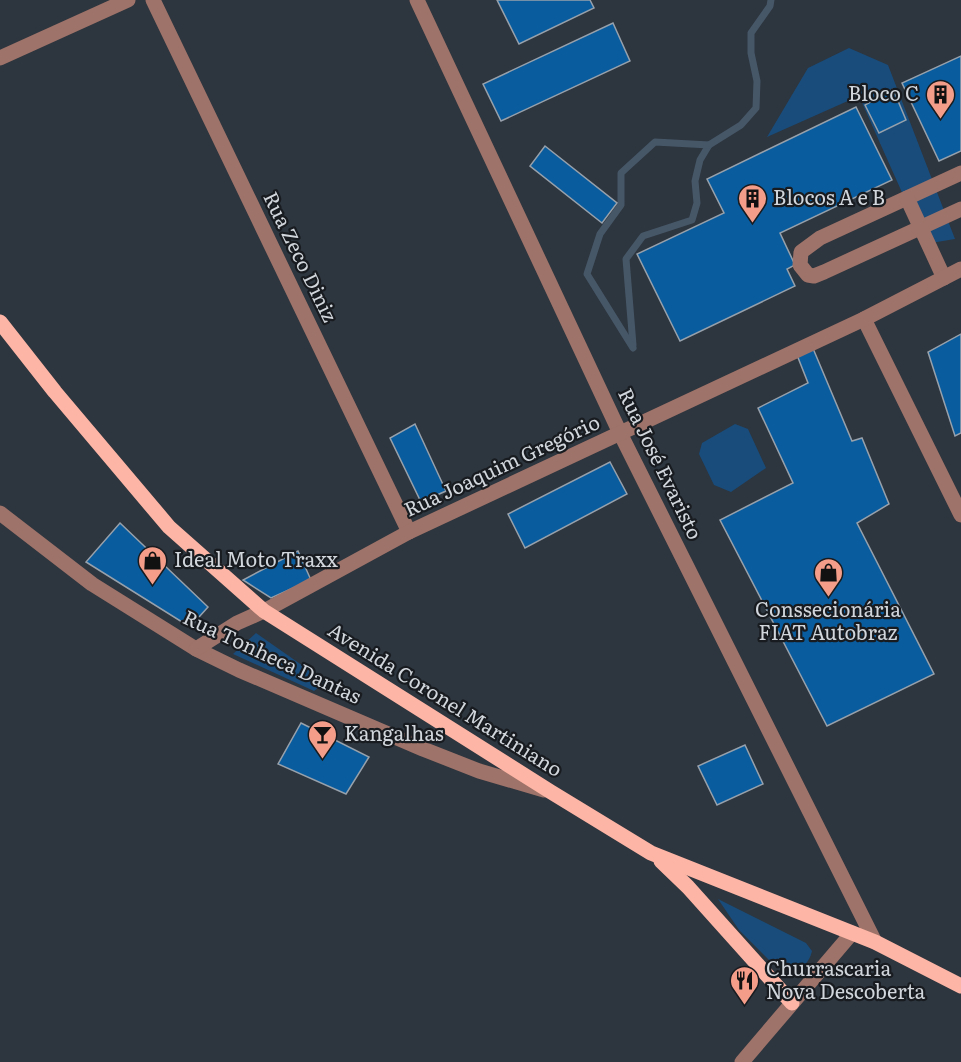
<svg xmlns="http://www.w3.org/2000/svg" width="961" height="1062" viewBox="0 0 961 1062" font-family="Literata,serif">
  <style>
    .green { fill: #194c7b }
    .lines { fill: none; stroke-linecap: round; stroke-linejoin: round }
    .stream { stroke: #465768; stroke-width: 7 }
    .building { fill: #095d9f; stroke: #97a1ac; stroke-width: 1.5 }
    .minor { stroke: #9e7369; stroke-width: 15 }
    .major { stroke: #fdb5a5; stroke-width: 15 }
    .labels { text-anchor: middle; stroke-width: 4.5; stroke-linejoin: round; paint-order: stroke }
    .poi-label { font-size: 20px; fill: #d1d6dc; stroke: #181c20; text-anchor: start }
    .street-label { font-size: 20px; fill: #d1d6dc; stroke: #181c20 }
  </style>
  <rect width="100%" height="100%" fill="#2d353e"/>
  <g class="green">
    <path d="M849,48L888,65L955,239L925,244L859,96L767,137L808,68Z"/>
    <path d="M735,424L748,429L766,468L731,492L714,485L699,454L702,443Z"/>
    <path d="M256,633L326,682L314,691L233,654Z"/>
    <path d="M718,899L806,943L812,951C809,963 804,967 792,970L769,960L739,930Z"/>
  </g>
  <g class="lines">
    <g class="stream">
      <path d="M633,345L626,259L643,236L692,220L697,203L695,181L700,160L709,145"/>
      <path d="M633,348L587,274L600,234L621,205V173L655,142L709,145L741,125L756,108L757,81L751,53V33L770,6L771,0"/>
    </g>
  </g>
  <g class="building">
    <path d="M497,0H590L594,8L519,44Z"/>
    <path d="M613,23L630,61L501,121L483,84Z"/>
    <path d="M961,56V151L939,161L902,83Z"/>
    <path d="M893,89L906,120L879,133L865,105Z"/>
    <path d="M856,107L892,180L780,233L795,265L787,269L795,286L680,341L637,254L724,213L707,179Z"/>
    <path d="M545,146L617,203L602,223L530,166Z"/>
    <path d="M961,334V433L955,436L928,352Z"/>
    <path d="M812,346L852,441L862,438L889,504L857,523L934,674L827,726L720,520L793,483L758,408L808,383L797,355Z"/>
    <path d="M415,424L446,491L421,502L390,438Z"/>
    <path d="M610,462L627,494L525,548L508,514Z"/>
    <path d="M120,523L208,607L190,627L86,562Z"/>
    <path d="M298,551L311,580L271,598L243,580Z"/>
    <path d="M301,723L369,757L346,794L278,764Z"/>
    <path d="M745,745L763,784L717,805L698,766Z"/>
  </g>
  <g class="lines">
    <g class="minor">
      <path d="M153,0L409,532"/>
      <path d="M417,0L620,433L875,942"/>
      <path d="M0,58L128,0"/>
      <path d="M961,173L820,238L801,252L800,265L808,275L814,276L824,272L961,209"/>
      <path d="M907,198L944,278"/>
      <path d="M864,319L961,515"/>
      <path d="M0,513L92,584L196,649L239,670L423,749L479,771L544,790"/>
      <path d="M196,649L237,623L264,611L409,532L864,319L961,269"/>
      <path d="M742,1062L852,933"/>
    </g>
    <g class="major">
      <path d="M0,322L55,392L169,527L264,611L551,792L651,853L875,942L961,986"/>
      <path d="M661,861L688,887L792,1003"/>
    </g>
  </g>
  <defs>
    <symbol id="building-pin" viewBox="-11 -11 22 30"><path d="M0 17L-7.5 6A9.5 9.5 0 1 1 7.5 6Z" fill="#f49e8a" stroke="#181c20"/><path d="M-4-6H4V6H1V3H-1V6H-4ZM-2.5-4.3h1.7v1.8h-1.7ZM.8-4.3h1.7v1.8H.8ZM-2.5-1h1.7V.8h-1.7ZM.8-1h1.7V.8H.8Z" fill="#111"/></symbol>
    <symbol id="shop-pin" viewBox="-11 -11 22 30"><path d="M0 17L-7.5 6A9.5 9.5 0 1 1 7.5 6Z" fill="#f49e8a" stroke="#181c20"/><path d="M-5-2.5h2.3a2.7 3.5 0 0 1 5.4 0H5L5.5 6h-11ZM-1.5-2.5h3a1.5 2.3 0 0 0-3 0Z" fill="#111"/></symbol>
    <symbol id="bar-pin" viewBox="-11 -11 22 30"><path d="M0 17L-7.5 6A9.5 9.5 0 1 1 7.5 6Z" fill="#f49e8a" stroke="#181c20"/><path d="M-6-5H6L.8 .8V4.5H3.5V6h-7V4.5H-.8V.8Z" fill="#111"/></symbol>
    <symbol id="restaurant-pin" viewBox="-11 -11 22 30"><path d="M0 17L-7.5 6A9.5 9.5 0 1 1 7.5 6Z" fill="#f49e8a" stroke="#181c20"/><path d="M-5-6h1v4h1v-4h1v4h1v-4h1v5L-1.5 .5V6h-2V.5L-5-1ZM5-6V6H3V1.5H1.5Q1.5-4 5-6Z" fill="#111"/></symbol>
  </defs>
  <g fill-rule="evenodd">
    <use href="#building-pin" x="924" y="78" width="33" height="45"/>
    <use href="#building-pin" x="736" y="182" width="33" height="45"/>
    <use href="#shop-pin" x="136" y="544" width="33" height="45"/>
    <use href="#shop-pin" x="812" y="556" width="33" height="45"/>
    <use href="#bar-pin" x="306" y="718" width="33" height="45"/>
    <use href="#restaurant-pin" x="728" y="964" width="33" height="45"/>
  </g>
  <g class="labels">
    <g class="poi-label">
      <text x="919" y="101" text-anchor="end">Bloco C</text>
      <text x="773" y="205">Blocos A e B</text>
      <text x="174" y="567">Ideal Moto Traxx</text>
      <text x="828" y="617" text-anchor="middle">Conssecionária<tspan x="828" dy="23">FIAT Autobraz</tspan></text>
      <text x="344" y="741">Kangalhas</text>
      <text x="766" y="976">Churrascaria<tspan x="766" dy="23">Nova Descoberta</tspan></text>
    </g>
    <g class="street-label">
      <text transform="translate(300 257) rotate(64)" y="7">Rua Zeco Diniz</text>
      <text transform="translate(660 464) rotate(64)" y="7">Rua José Evaristo</text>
      <text transform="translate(502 466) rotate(-25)" y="7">Rua Joaquim Gregório</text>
      <text transform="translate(272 657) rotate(25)" y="7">Rua Tonheca Dantas</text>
      <text transform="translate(445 700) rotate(32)" y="7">Avenida Coronel Martiniano</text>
    </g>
  </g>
</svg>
